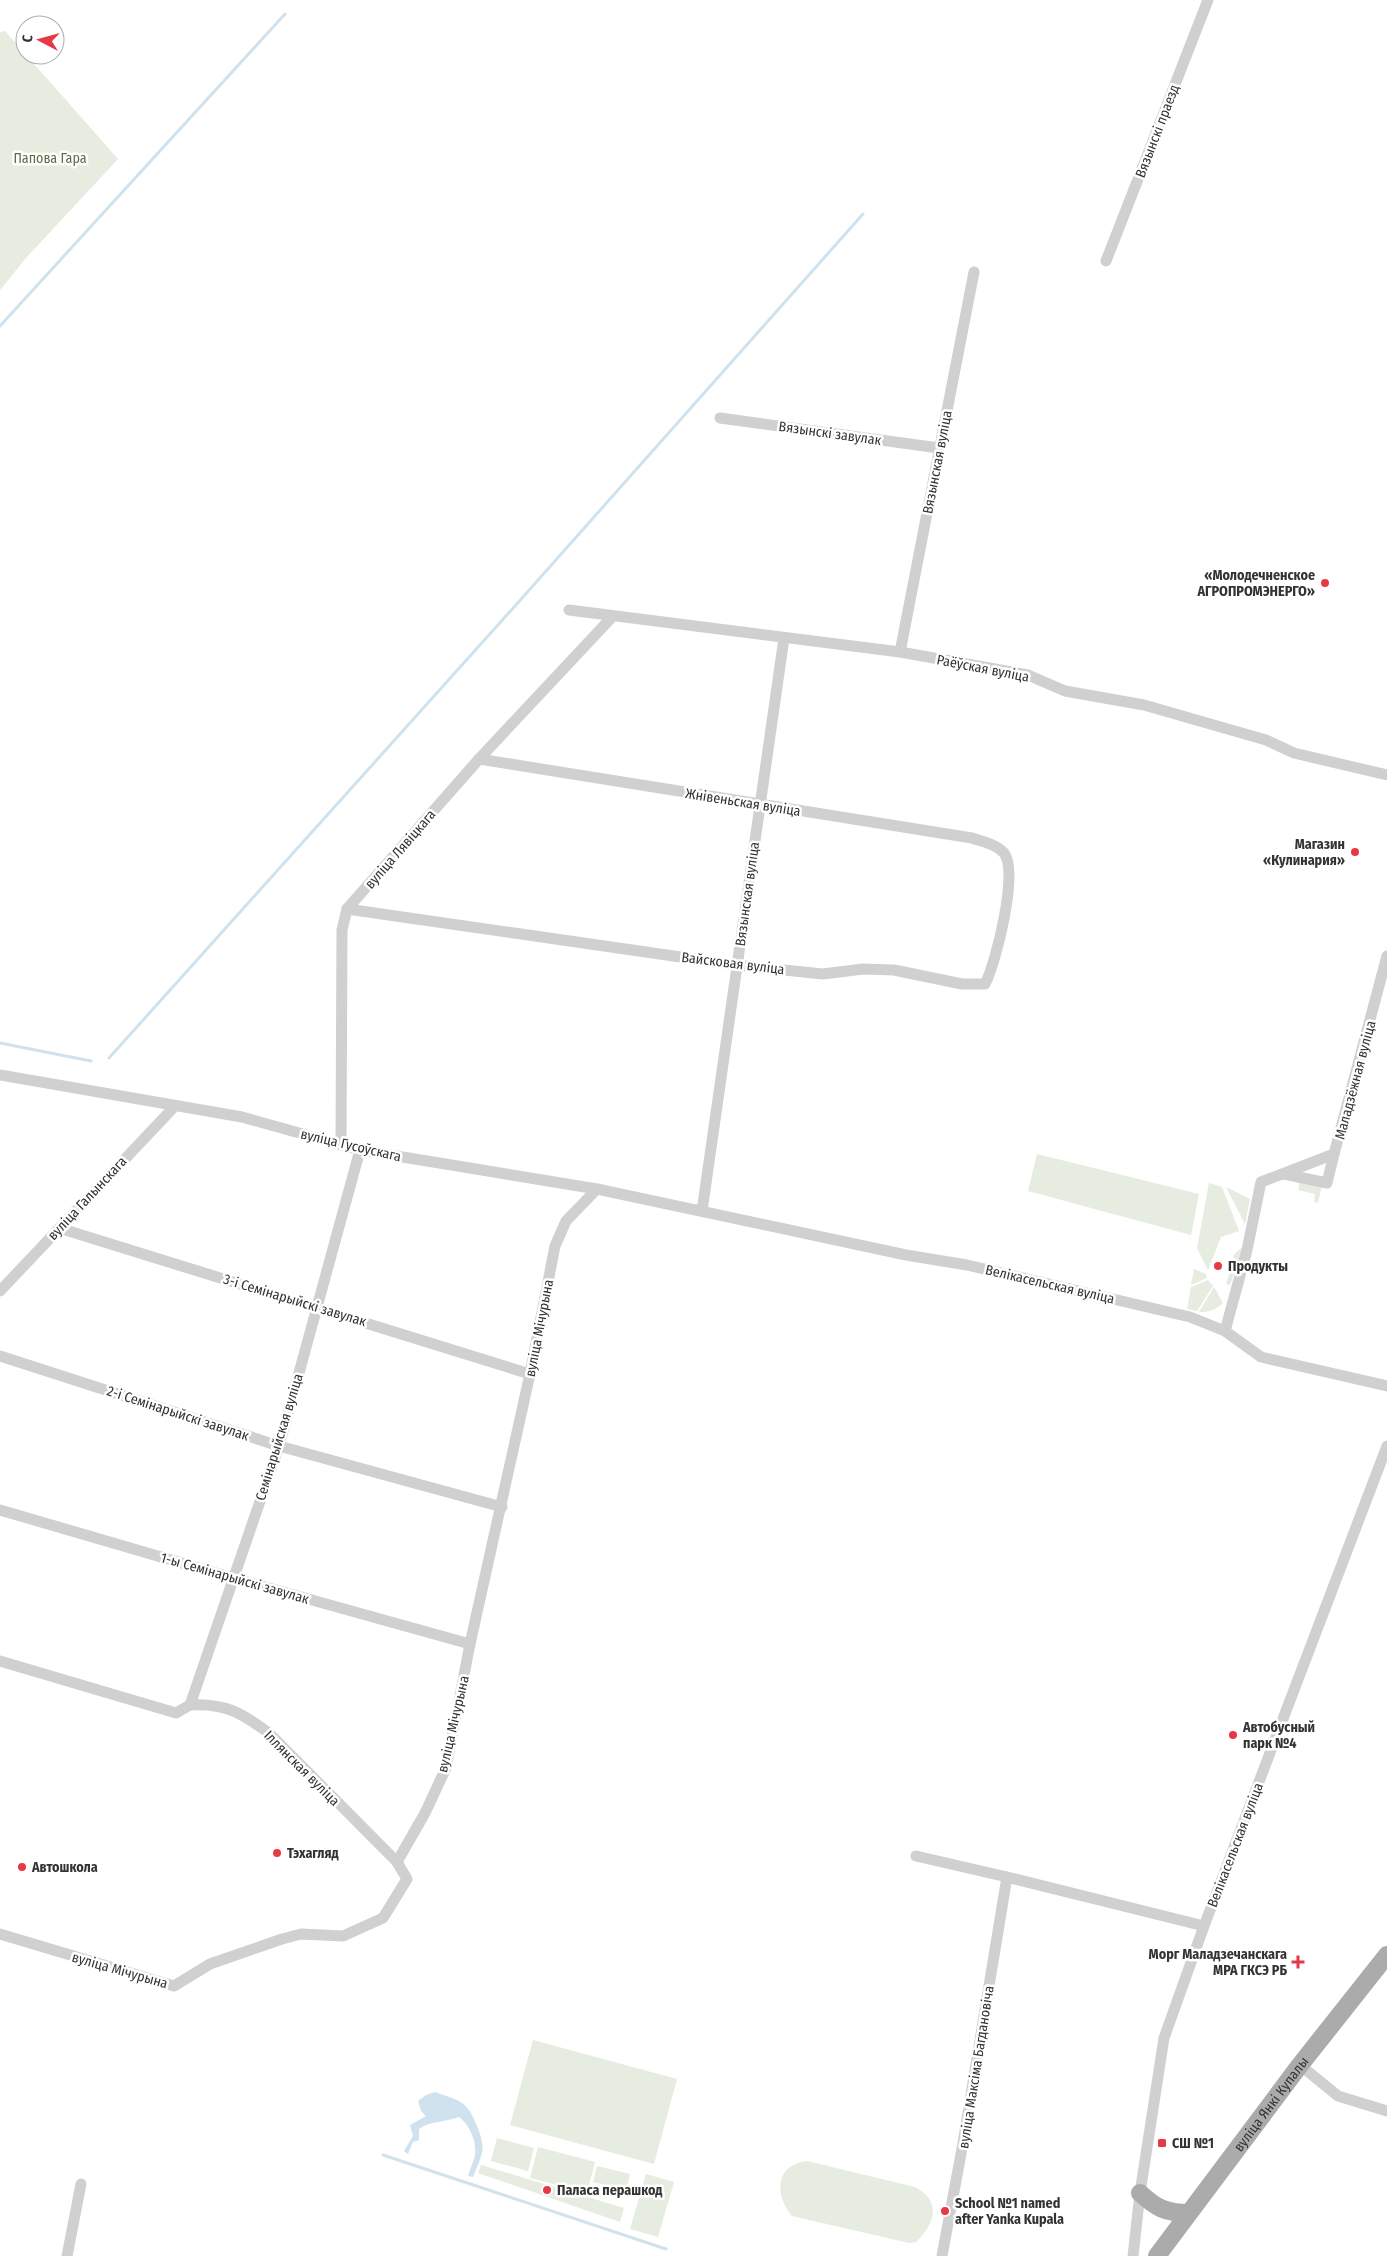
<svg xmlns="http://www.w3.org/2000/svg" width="1387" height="2256" viewBox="0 0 1387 2256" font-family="'Fira Sans Condensed',sans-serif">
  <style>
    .green { fill: #e6ecdf }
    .water { fill: #cfe2ee }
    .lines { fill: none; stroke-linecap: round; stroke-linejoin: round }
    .stream { stroke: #cfe2ee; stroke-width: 3 }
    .minor { stroke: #d0d0d0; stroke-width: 11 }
    .primary { stroke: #ababab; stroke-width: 18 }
    .poi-dot { fill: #e63946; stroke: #fff; stroke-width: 2 }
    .labels { text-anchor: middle; stroke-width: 5; stroke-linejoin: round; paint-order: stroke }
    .street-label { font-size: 14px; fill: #333; stroke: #fff }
    .park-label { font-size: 14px; fill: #56703f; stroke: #fff }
    .poi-label { font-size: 14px; font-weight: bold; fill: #333; stroke: #fff; text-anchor: start }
  </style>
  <rect width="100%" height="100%" fill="#fff"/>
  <g class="green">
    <path d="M5,31L118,159L26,258L0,290V32Z"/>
    <path d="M1037,1154L1199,1194L1191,1235L1028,1191Z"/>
    <path d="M1300,1181L1322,1186L1318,1203L1314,1202L1315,1194L1298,1190Z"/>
    <path d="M1209,1183L1222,1187L1239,1231L1221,1237L1208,1270L1197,1248Z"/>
    <path d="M1226,1187L1250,1199L1245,1224Z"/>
    <path d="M1241,1248L1242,1251L1230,1285L1226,1284L1234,1259L1233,1256Z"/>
    <path d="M1194,1269L1206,1274L1207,1278L1191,1285Z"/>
    <path d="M1208,1280L1213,1286L1197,1311L1187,1309L1191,1287Z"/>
    <path d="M1214,1287L1223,1303C1215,1310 1210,1312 1199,1312Z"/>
    <path d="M533,2040L677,2079L654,2164L510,2125Z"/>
    <path d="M497,2138L534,2148L528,2171L491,2161Z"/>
    <path d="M538,2147L595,2162L587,2193L530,2178Z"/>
    <path d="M807,2161L915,2187C942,2201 935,2224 916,2242L909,2243L792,2216C774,2195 775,2165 807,2161Z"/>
    <path d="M481,2165L624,2208L620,2222L478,2173Z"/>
    <path d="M597,2166L630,2174L626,2190L593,2182Z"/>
    <path d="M646,2174L674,2182L658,2237L630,2229Z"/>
  </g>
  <path class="water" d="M435,2092C460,2101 467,2100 477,2126C487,2150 482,2154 473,2177L468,2176C470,2169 473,2163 475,2156C477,2142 470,2125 459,2117C447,2122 429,2121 419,2129V2140L413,2142L408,2154L404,2151L413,2136L410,2125L426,2116L421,2111L418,2101L426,2095Z"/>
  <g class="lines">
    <g class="stream">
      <path d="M0,326L285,14"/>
      <path d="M0,1043L91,1061"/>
      <path d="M109,1058L515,606L863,214"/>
      <path d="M383,2155L666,2249"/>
    </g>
    <g class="minor">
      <path d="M1106,261L1208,0"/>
      <path d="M720,418L939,448"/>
      <path d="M569,610L900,652L1028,675L1065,691L1144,705L1266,740L1294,753L1387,775"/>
      <path d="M900,652L974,272"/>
      <path d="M347,909L736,965L823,974L863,969L894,970L962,984H985C996,963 1019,871 1004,853C996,844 983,842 972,838L479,759"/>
      <path d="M0,1075L242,1117L360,1150L597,1189L906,1255L967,1265L1190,1317L1225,1331L1261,1357L1387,1386"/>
      <path d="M341,1145L342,930L347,909L479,759L613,616"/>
      <path d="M1284,1174L1327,1183L1334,1154"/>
      <path d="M702,1211L784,638"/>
      <path d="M59,1228L530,1374"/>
      <path d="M0,1291L175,1106"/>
      <path d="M1225,1331L1247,1250L1261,1182L1334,1154L1387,956"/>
      <path d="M0,1356L279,1446L502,1507"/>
      <path d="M0,1510L233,1578L470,1644"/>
      <path d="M0,1661L176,1713L190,1705L279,1446L360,1150"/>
      <path d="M916,1856L1007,1877"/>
      <path d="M397,1862L425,1813L446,1768L470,1644L530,1374L555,1246L566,1221L597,1189"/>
      <path d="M0,1934L174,1986L210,1964L282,1939L301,1934L343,1936L383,1918L407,1879L397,1862L270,1734C242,1713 226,1703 190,1705"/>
      <path d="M1300,2065L1338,2096L1387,2111"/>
      <path d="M67,2256L81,2184"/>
      <path d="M942,2256L963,2143L1007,1877L1204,1926"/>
      <path d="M1133,2256L1140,2193L1164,2038L1204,1926L1387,1446"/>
    </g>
    <g class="primary">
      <path d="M1140,2193C1156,2208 1166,2213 1188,2213"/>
      <path id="s1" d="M1157,2256L1300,2065L1387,1955"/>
    </g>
  </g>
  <g class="poi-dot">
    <circle cx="1325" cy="583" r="5"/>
    <circle cx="1355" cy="852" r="5"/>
    <circle cx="1218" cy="1266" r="5"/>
    <circle cx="1233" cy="1735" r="5"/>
    <circle cx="277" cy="1853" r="5"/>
    <circle cx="22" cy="1867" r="5"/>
    <path d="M1295.5 1954.5h5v5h5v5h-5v5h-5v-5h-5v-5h5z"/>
    <rect x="1157" y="2138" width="10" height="10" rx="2.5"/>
    <circle cx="547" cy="2190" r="5"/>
    <circle cx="945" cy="2211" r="5"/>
  </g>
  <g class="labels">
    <g class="street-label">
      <text transform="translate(1157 131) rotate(-69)" y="5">Вязынскі праезд</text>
      <text transform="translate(830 433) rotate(8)" y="5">Вязынскі завулак</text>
      <text transform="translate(937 462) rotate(-79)" y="5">Вязынская вуліца</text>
      <text transform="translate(983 668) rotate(11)" y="5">Раёўская вуліца</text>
      <text transform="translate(743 802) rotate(9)" y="5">Жнівеньская вуліца</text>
      <text transform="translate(400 849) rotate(-49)" y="5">вуліца Лявіцкага</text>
      <text transform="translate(747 894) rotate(-82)" y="5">Вязынская вуліца</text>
      <text transform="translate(733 963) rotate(7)" y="5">Вайсковая вуліца</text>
      <text transform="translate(1355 1080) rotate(-75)" y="5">Маладзёжная вуліца</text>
      <text transform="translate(351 1145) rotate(13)" y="5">вуліца Гусоўскага</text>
      <text transform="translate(87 1198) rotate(-47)" y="5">вуліца Галынскага</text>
      <text transform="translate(1050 1284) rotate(13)" y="5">Велікасельская вуліца</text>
      <text transform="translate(295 1300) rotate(17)" y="5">3-і Семінарыйскі завулак</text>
      <text transform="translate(539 1328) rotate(-79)" y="5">вуліца Мічурына</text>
      <text transform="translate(178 1413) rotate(18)" y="5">2-і Семінарыйскі завулак</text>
      <text transform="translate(279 1437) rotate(-73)" y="5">Семінарыйская вуліца</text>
      <text transform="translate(235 1578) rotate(16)" y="5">1-ы Семінарыйскі завулак</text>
      <text transform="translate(453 1724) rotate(-77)" y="5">вуліца Мічурына</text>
      <text transform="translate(302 1768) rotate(45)" y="5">Іллянская вуліца</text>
      <text transform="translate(1235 1845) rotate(-69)" y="5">Велікасельская вуліца</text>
      <text transform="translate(120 1970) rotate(16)" y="5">вуліца Мічурына</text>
      <text transform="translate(976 2067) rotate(-81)" y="5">вуліца Максіма Багдановіча</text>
      <text dy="5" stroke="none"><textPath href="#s1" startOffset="190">вуліца Янкі Купалы</textPath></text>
    </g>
    <g class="park-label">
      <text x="50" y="163">Папова Гара</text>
    </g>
    <g class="poi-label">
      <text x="1315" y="580" text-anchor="end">«Молодечненское<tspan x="1315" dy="16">АГРОПРОМЭНЕРГО»</tspan></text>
      <text x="1345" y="849" text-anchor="end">Магазин<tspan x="1345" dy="16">«Кулинария»</tspan></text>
      <text x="1228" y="1271">Продукты</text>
      <text x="1243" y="1732">Автобусный<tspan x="1243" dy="16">парк №4</tspan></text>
      <text x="287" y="1858">Тэхагляд</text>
      <text x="32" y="1872">Автошкола</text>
      <text x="1287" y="1959" text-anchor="end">Морг Маладзечанскага<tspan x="1287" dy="16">МРА ГКСЭ РБ</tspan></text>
      <text x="1172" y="2148">СШ №1</text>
      <text x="557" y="2195">Паласа перашкод</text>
      <text x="955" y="2208">School №1 named<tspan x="955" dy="16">after Yanka Kupala</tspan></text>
    </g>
  </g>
  <g transform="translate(40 40) rotate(276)"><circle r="24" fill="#ffffff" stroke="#adadad"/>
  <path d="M0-4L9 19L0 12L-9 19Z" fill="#e63946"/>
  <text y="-8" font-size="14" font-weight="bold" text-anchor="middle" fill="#333333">С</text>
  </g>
</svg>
